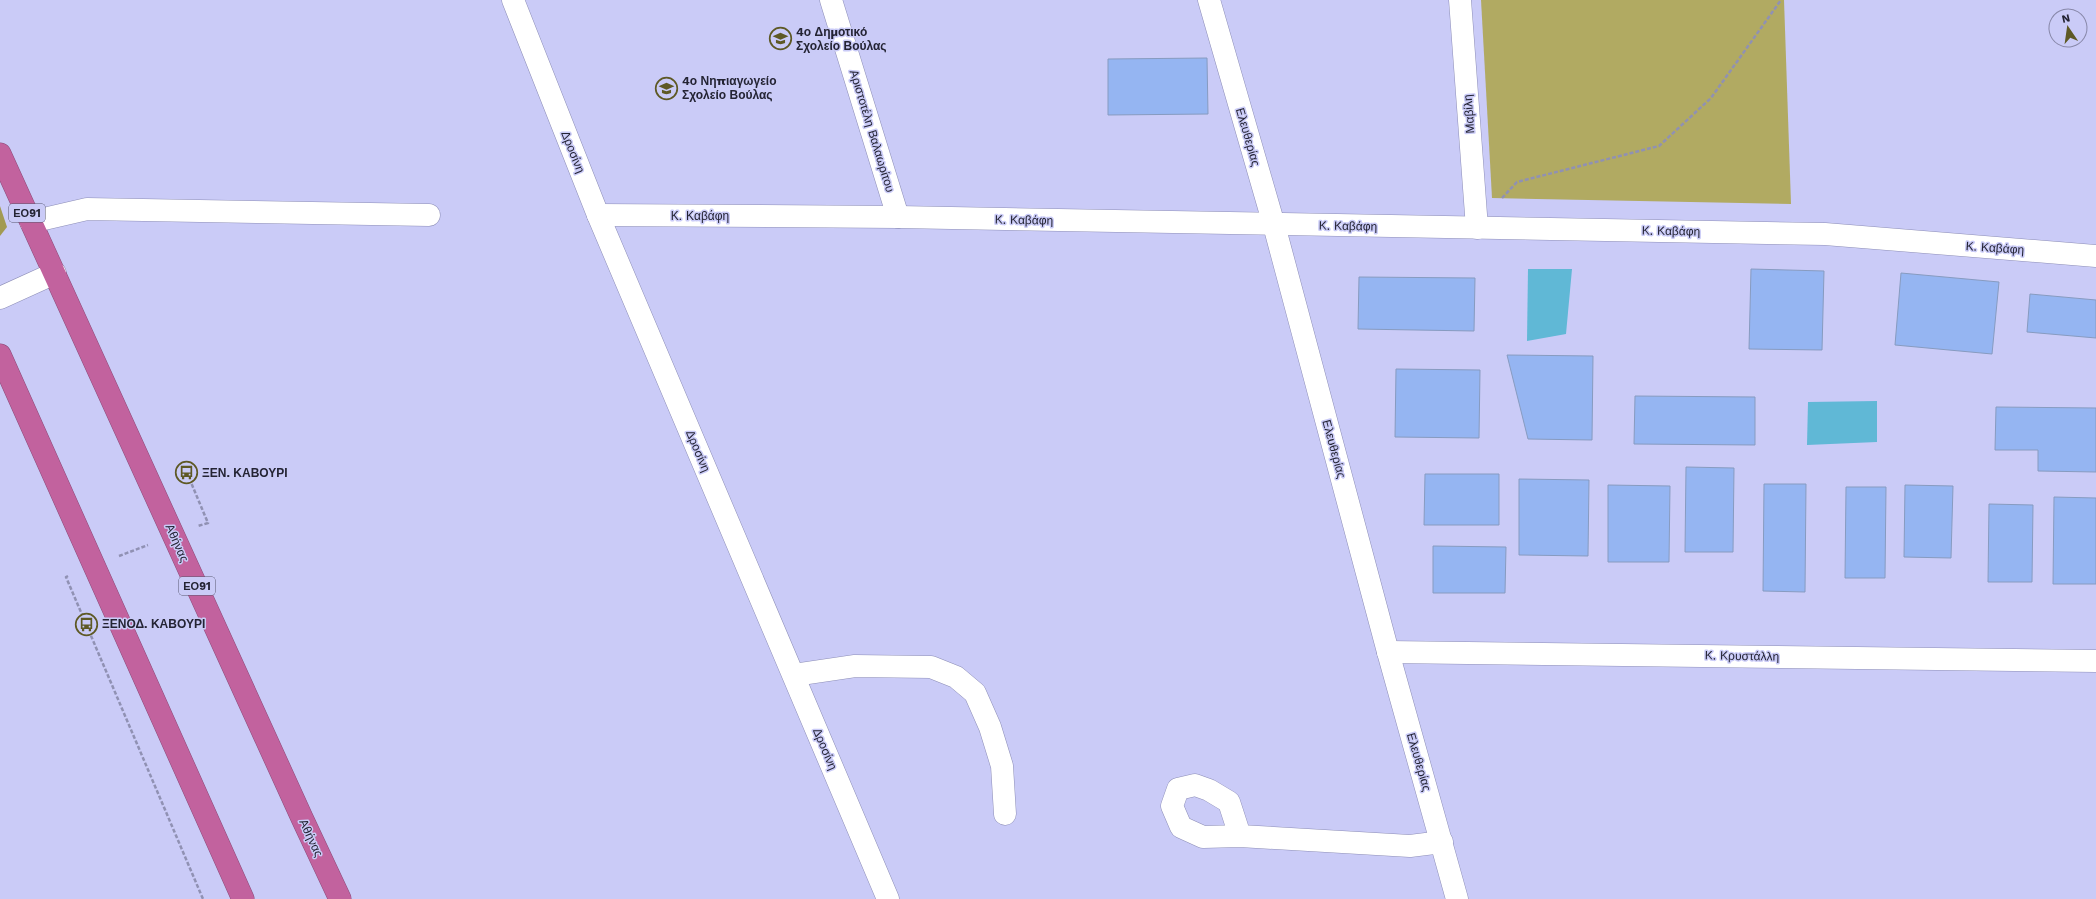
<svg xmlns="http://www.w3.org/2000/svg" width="2096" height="899" viewBox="0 0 2096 899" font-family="'Work Sans',sans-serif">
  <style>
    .green { fill: #b1aa62 }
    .forest { fill: #a29a52 }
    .water { fill: #60b8d6 }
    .building { fill: #95b5f2; stroke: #879bc0 }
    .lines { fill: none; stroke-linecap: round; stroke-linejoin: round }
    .minor-casing { stroke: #8d8eb7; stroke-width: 23 }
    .highway-casing { stroke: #8b4c79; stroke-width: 23 }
    .path { stroke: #9091b3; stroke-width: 2.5; stroke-dasharray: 4 2; stroke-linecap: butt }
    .minor { stroke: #fff; stroke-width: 22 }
    .highway { stroke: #c2629e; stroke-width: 22 }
    .labels { text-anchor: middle; stroke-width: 3; stroke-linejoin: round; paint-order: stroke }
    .shield { fill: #cacbf7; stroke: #56566e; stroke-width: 1 }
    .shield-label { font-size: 11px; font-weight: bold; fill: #242434 }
    .poi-label { font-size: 12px; font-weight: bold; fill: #242434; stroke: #cacbf7; text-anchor: start }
    .street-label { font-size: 12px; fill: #242434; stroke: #cacbf7 }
  </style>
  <rect width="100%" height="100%" fill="#cacbf7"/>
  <path class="green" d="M1481,0H1784L1791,204L1492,198Z"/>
  <path class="forest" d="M0,206L7,227L0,236Z"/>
  <g class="water">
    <path d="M1528,269H1572L1566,334L1527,341Z"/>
    <path d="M1877,401V442L1807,445L1808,402Z"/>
  </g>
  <g class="building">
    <path d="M1207,58L1208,114L1108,115V59Z"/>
    <path d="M1751,269L1824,271L1822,350L1749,349Z"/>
    <path d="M1901,273L1999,282L1992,354L1895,345Z"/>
    <path d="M1359,277L1475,278L1474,331L1358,329Z"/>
    <path d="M2030,294L2096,300V338L2027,332Z"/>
    <path d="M1507,355L1593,356L1592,440L1528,439Z"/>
    <path d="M1396,369L1480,370L1479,438L1395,437Z"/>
    <path d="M1635,396L1755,397V445L1634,444Z"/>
    <path d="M1996,407L2096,408V472L2038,471V450H1995Z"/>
    <path d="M1686,467L1734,468L1733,552H1685Z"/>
    <path d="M1425,474H1499V525H1424Z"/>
    <path d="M1519,479L1589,480L1588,556L1519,555Z"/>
    <path d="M1764,484H1806L1805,592L1763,591Z"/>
    <path d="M1608,485L1670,486L1669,562H1608Z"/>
    <path d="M1905,485L1953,486L1951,558L1904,557Z"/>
    <path d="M1846,487H1886L1885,578H1845Z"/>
    <path d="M2054,497L2096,498V584H2053Z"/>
    <path d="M1989,504L2033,505L2032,582H1988Z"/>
    <path d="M1433,546L1506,547L1505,593H1433Z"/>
  </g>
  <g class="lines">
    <defs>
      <g id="minor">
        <path d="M513,0L598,215L888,899"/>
        <path d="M831,0L898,217"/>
        <path d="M1209,0L1274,225L1388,652L1457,899"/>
        <path d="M1460,0L1477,228"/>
        <path d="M598,215L898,217L1825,234L2096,256"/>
        <path d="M31,222L87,209L429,215"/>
        <path d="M0,298L55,273"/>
        <path d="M1388,652L2096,661"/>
        <path d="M794,675L855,666L931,667L956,677L975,693L990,727L1002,766L1005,814"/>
        <path d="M1240,836L1229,802L1209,790L1195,785L1178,789L1172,806L1181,827L1203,837L1240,836L1410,846L1442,842"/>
      </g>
      <g id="highway">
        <path d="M0,154L302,818L340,899"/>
        <path d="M0,355L243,899"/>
      </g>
    </defs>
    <use href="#minor" class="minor-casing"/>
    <use href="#highway" class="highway-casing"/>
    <g class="path">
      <path d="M1502,198L1517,182L1659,146L1711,98L1781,0"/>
      <path d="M187,473L208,523L198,526"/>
      <path d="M119,556L148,545"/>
      <path d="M68,576L66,577L203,899"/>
    </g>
    <use href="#minor" class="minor"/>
    <use href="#highway" class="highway"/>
  </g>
  <defs>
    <symbol id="school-ring" viewBox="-11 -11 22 22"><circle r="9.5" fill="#cacbf7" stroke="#5e5925" stroke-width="1.5"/><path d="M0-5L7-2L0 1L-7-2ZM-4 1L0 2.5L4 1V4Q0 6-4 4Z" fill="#5e5925"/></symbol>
    <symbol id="bus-ring" viewBox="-11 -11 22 22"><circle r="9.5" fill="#cacbf7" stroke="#5e5925" stroke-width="1.5"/><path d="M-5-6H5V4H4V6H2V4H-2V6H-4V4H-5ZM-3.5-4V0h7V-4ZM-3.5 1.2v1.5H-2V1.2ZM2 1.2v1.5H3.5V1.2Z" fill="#5e5925"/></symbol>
  </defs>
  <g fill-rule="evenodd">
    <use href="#school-ring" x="768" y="26" width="25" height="25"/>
    <use href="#school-ring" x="654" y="76" width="25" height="25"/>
    <use href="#bus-ring" x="174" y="460" width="25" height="25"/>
    <use href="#bus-ring" x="74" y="612" width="25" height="25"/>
  </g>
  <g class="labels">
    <g class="shield">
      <rect x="9" y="204" width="36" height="18" rx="3"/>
      <rect x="179" y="577" width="36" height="18" rx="3"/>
    </g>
    <g class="shield-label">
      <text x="27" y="217">ΕΟ91</text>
      <text x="197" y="590">ΕΟ91</text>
    </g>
    <g class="poi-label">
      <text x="796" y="36">4ο Δημοτικό<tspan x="796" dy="14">Σχολείο Βούλας</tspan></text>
      <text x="682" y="85">4ο Νηπιαγωγείο<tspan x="682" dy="14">Σχολείο Βούλας</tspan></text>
      <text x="202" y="477">ΞΕΝ. ΚΑΒΟΥΡΙ</text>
      <text x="102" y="628">ΞΕΝΟΔ. ΚΑΒΟΥΡΙ</text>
    </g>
    <g class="street-label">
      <text transform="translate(1469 114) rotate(-94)" y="4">Μαβίλη</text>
      <text transform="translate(872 131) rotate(73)" y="4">Αριστοτέλη Βαλαωρίτου</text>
      <text transform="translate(1248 137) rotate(74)" y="4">Ελευθερίας</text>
      <text transform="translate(573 152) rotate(68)" y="4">Δροσίνη</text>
      <text x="700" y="220">Κ. Καβάφη</text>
      <text transform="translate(1024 220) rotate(1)" y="4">Κ. Καβάφη</text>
      <text transform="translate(1348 226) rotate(1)" y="4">Κ. Καβάφη</text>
      <text transform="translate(1671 231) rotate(1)" y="4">Κ. Καβάφη</text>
      <text transform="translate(1995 248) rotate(4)" y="4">Κ. Καβάφη</text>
      <text transform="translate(1334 449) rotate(75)" y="4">Ελευθερίας</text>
      <text transform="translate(698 451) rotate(67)" y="4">Δροσίνη</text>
      <text transform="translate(177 543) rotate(66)" y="4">Αθήνας</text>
      <text transform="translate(1742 656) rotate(1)" y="4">Κ. Κρυστάλλη</text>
      <text transform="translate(825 749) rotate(67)" y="4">Δροσίνη</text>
      <text transform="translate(1419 762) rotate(74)" y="4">Ελευθερίας</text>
      <text transform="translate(311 838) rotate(65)" y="4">Αθήνας</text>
    </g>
  </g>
  <g transform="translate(2068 28) rotate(347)"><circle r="19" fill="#cacbf7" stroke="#8888a9"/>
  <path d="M0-3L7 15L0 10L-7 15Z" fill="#5e5925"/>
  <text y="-6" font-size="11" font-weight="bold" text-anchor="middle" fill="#242434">N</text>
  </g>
</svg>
